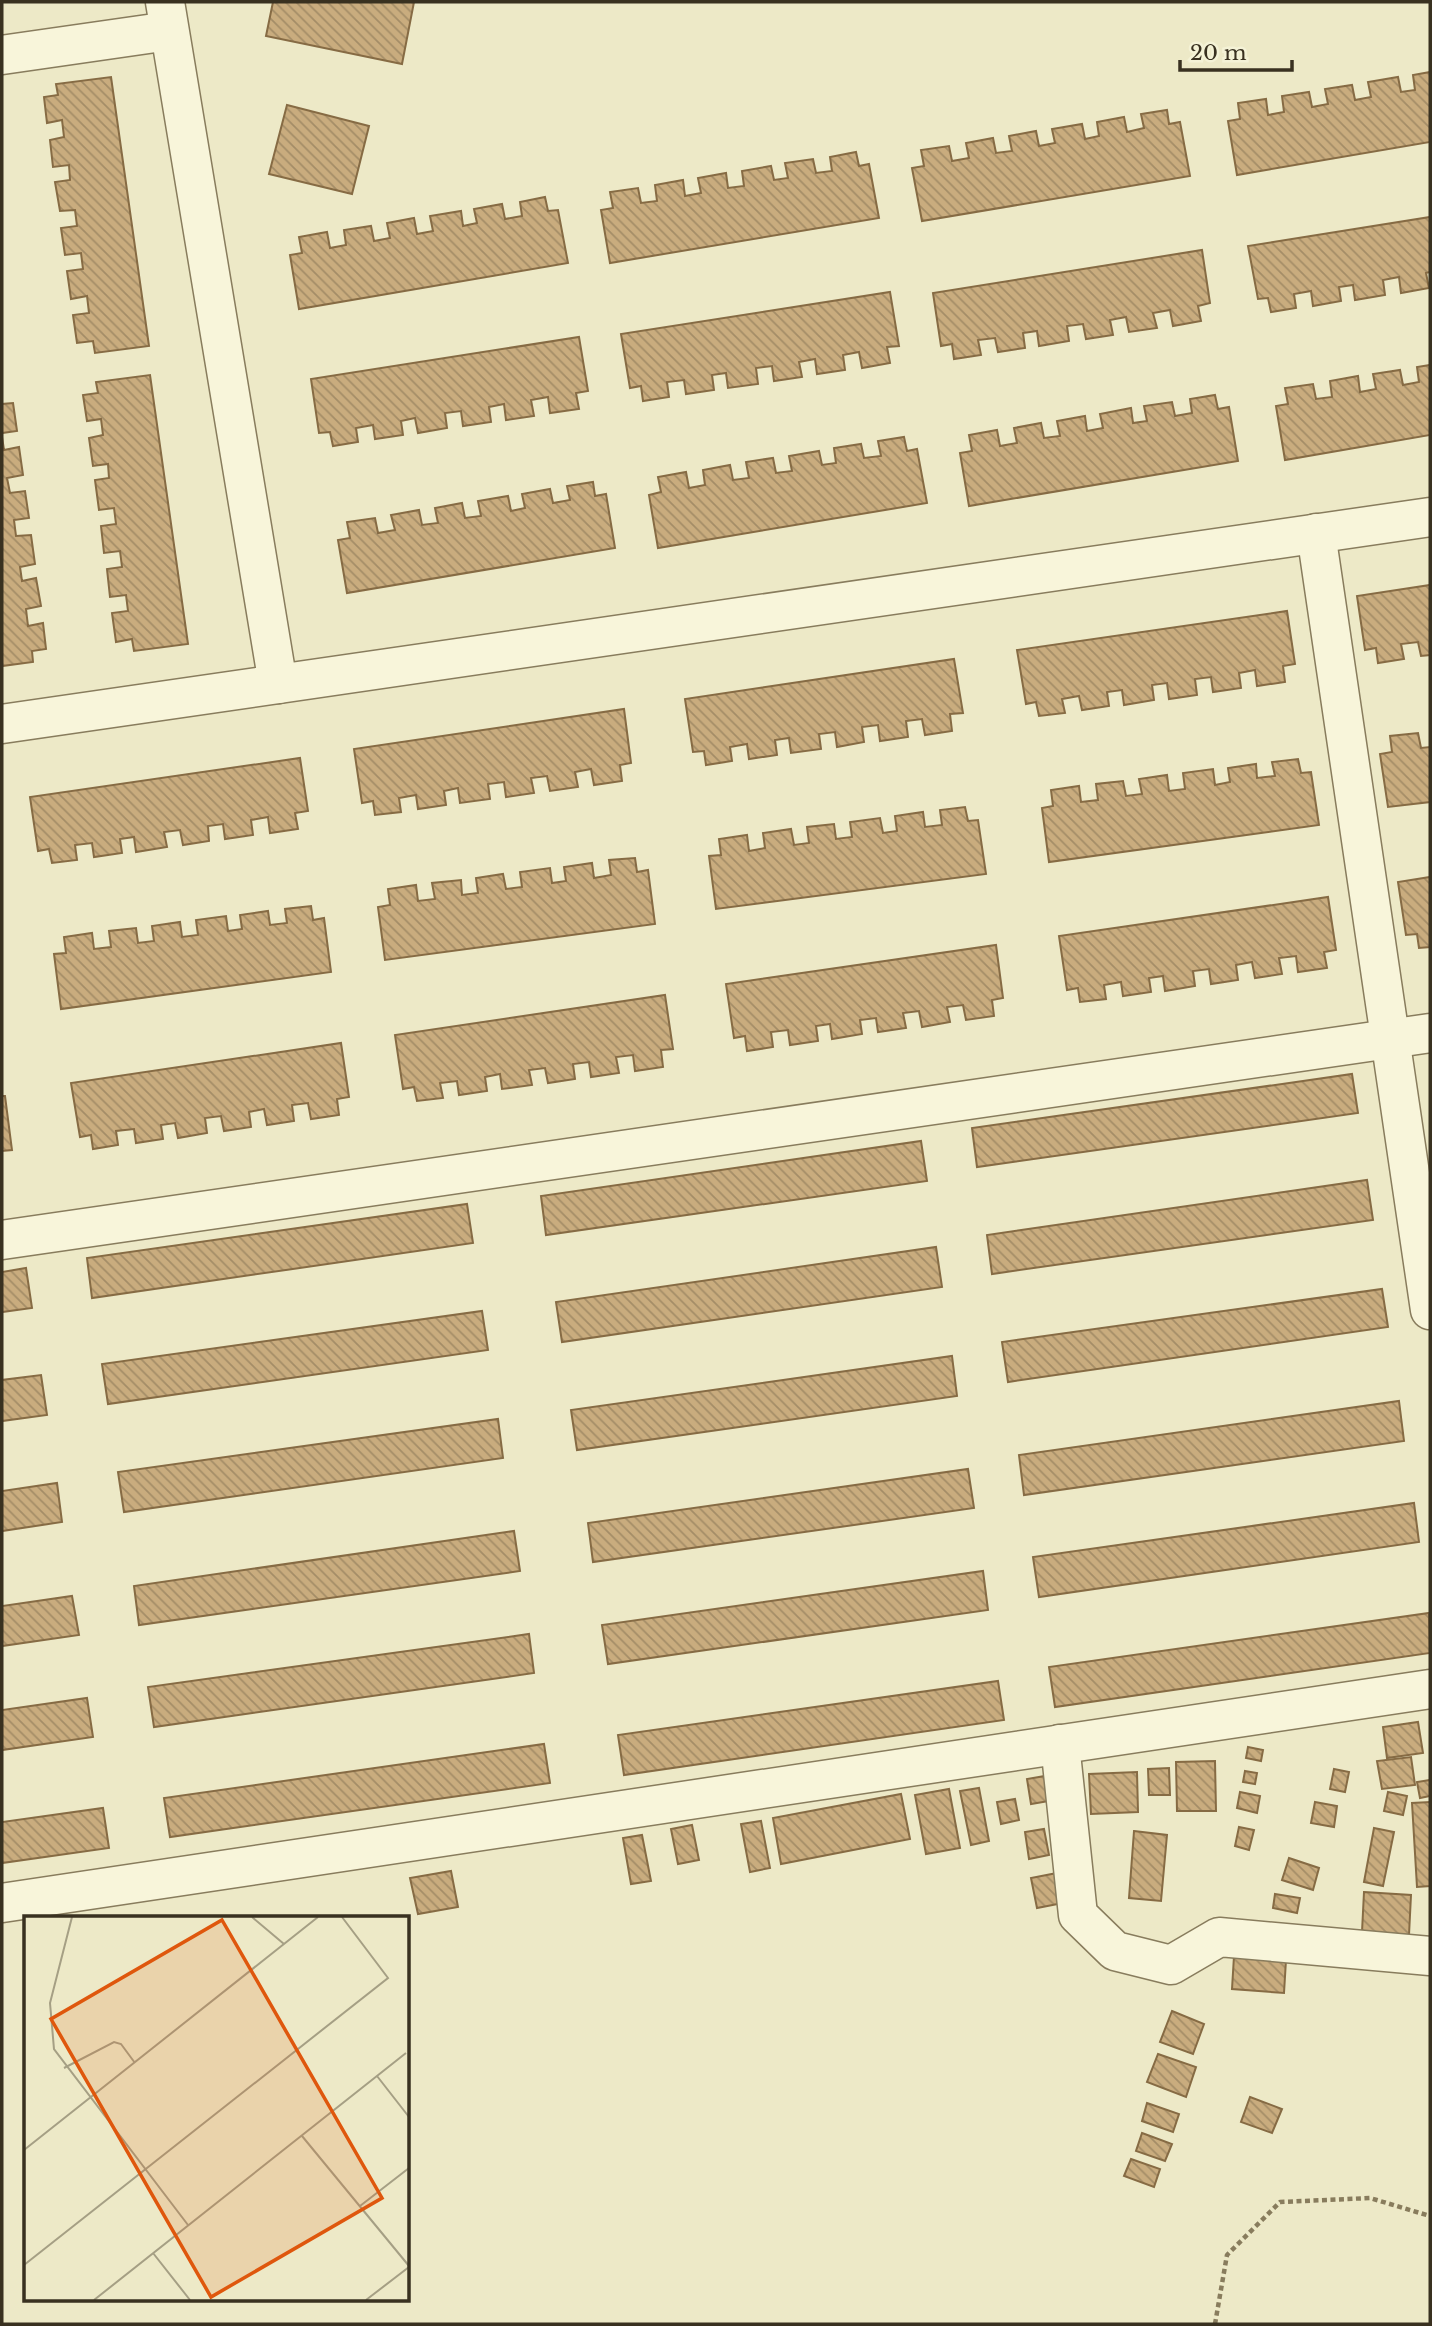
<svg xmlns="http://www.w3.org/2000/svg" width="1432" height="2326" viewBox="0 0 1432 2326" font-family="'Libre Baskerville',serif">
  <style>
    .building { fill: url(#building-back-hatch); stroke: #866b44; stroke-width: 2 }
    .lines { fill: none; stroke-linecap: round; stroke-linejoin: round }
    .minor-casing { stroke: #887c5d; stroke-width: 41 }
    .path { stroke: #887c5d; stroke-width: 4.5; stroke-dasharray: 5 3.5; stroke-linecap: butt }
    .minor { stroke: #f8f5da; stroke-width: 38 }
    .inset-road { fill: none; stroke: #a59f84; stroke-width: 2 }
    .view { fill: #df570d; fill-opacity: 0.15; stroke: #df570d; stroke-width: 3.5 }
    .inset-edge { fill: none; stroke: #393120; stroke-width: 3.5 }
  </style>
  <defs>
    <pattern id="building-back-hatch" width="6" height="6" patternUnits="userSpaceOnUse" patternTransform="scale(1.75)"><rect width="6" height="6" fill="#c9ac7e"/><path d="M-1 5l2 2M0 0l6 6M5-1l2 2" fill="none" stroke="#a48d67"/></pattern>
  </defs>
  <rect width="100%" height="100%" fill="#ede9c7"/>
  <g class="building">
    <path d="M273,2H414L402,64L266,36Z"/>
    <path d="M1430,72V142L1237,175L1228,121L1240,119L1238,103L1266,99L1268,115L1284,112L1282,96L1309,92L1312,107L1328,104L1325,89L1352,85L1355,100L1371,97L1368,82L1398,77L1401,92L1415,90L1413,75Z"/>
    <path d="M111,77L149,346L95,353L93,341L77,343L73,315L89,313L87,296L71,299L67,271L83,269L81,253L65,255L61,228L77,226L75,210L60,211L55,182L70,180L69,165L53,167L50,140L64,137L62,120L47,123L44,97L58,95L56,84Z"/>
    <path d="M287,105L369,126L352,194L269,174Z"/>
    <path d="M1167,110L1169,124L1180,122L1190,176L922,221L912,168L924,166L921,150L949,146L952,161L969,158L966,143L993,138L996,153L1012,151L1009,136L1036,131L1039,146L1055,143L1052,129L1082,124L1085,139L1099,136L1097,122L1124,117L1127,132L1144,128L1141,114Z"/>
    <path d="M856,152L859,166L869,164L879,218L610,263L601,210L613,208L610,192L638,188L641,203L657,201L655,185L683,180L685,196L701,193L698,178L726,173L728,188L744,186L742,171L771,166L774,180L788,178L785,163L813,159L816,173L832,171L830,157Z"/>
    <path d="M545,197L548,211L558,210L568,263L299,309L290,255L302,253L299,237L327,232L330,248L346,245L344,230L371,226L374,241L390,238L387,223L414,218L417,234L433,231L430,216L461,211L463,226L477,223L474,209L502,204L505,219L522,216L520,202Z"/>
    <path d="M1430,217V272L1426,273L1429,288L1401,293L1399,277L1383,280L1385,295L1355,300L1353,285L1339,287L1341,301L1313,306L1311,291L1294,294L1296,308L1271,312L1268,298L1258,299L1248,246Z"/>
    <path d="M1202,250L1210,303L1198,306L1201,321L1173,326L1170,310L1153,313L1157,328L1129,332L1126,317L1110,320L1113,335L1086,339L1083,324L1067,326L1069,341L1039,346L1037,331L1023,333L1025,348L998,352L995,338L978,340L981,355L954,359L952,344L941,346L933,293Z"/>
    <path d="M890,292L899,346L887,347L890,363L862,368L859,352L843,355L845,370L817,374L815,359L799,362L802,377L774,381L772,366L756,368L758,384L728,388L726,373L712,375L714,390L686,394L684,380L667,382L669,397L643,401L641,386L630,388L621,334Z"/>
    <path d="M579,337L588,391L576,393L579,409L550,413L548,397L531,400L534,416L506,420L504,404L489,407L491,422L463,426L461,411L445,413L447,428L418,433L415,418L401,421L403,435L375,439L373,425L356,428L358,442L333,446L330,432L319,433L311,379Z"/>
    <path d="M1430,365V435L1285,460L1276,406L1288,404L1285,388L1313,384L1316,399L1332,397L1330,381L1358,376L1360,392L1376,389L1373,374L1400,370L1403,385L1419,382L1417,367Z"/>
    <path d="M150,375L188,644L134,651L132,639L116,642L112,613L128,611L126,595L110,597L107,569L122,567L120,551L104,553L101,526L116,524L114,508L99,510L95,480L109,478L108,464L93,466L89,438L103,435L101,419L87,421L83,395L98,393L96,382Z"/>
    <path d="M1215,395L1218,409L1229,407L1238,461L969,506L960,453L972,451L969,435L997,430L1000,446L1017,443L1014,428L1041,423L1044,438L1060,436L1057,421L1085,416L1087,431L1103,428L1100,414L1131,408L1133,423L1147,421L1144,406L1172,402L1175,416L1192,413L1190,399Z"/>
    <path d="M13,403L17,431L2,433V404Z"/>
    <path d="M2,437L4,450L19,447L23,475L7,478L10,493L25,491L29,518L14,520L16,536L31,535L35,564L20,567L22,581L36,578L41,606L26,609L28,626L43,623L46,649L32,651L33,662L2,666Z"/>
    <path d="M904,437L907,451L917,449L927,503L658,548L649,495L661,492L658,477L686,472L689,488L705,485L703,470L730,465L733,480L749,478L746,462L773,458L776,473L792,471L789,456L819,451L822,465L836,463L834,448L861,444L864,458L881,456L878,441Z"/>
    <path d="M593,482L595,496L606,494L615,548L347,593L338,540L350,538L347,522L375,518L378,533L395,530L391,515L419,510L422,525L438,523L435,508L462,503L465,518L481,516L478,501L508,496L511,511L525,508L522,494L550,489L553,503L570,500L567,486Z"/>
    <path d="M1430,585V655L1421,656L1418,642L1401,644L1404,659L1378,663L1376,648L1365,650L1357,596Z"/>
    <path d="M1287,611L1295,664L1283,666L1285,682L1257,686L1255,670L1239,673L1241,688L1213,692L1211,677L1195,679L1197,695L1169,699L1167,683L1152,685L1154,700L1124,705L1122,690L1107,692L1109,706L1082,710L1079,696L1062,699L1065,713L1039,716L1036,702L1026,704L1017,650Z"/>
    <path d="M954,659L963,713L950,714L952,731L925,735L922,719L906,721L908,737L880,741L878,725L862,727L864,742L837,747L835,732L819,734L821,749L791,753L789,738L775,740L777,755L749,759L747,744L730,747L732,761L706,765L704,751L693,752L685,699Z"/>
    <path d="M624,709L631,763L620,765L622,781L594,785L591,769L575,772L578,787L550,791L547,776L531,778L534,793L506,797L504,782L488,784L490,799L460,803L458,788L444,791L446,805L418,809L416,795L399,798L401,812L375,815L373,801L362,803L354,749Z"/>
    <path d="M1418,733L1421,748L1430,747V802L1388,807L1380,754L1392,752L1390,736Z"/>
    <path d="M300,758L308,811L295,813L298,829L270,833L268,817L251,820L253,835L225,839L223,824L208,826L209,841L183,845L180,830L164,832L167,847L136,852L134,837L120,839L122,853L94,857L92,843L75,845L77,860L52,863L49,849L38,851L30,797Z"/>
    <path d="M1298,759L1301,773L1311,772L1319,825L1049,862L1042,808L1053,806L1051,790L1079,786L1081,802L1098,800L1096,784L1123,781L1126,796L1142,794L1139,779L1167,775L1169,791L1185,789L1183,773L1213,769L1215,785L1230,782L1228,768L1256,764L1257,778L1275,776L1272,762Z"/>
    <path d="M965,807L968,821L978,820L986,874L716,909L709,856L721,855L719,839L747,835L749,851L765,848L763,833L791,829L794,845L809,843L807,827L834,824L836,839L852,837L850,822L880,818L883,833L897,831L895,816L923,812L925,827L942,825L940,810Z"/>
    <path d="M635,858L637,872L648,870L655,924L385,960L378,907L390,905L388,889L416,885L418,901L435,899L432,883L461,880L462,895L478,893L476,878L503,874L506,889L522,887L520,872L550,868L552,883L566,881L564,867L592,863L594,878L611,875L609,860Z"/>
    <path d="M1430,877V947L1419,948L1417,934L1406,935L1398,882Z"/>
    <path d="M1328,897L1336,950L1324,952L1327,968L1298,972L1296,956L1279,958L1282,974L1255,978L1252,962L1236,965L1238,980L1211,984L1209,969L1193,971L1195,986L1165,991L1163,976L1149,978L1151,992L1123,996L1121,982L1104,985L1106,999L1080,1002L1078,988L1067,990L1059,936Z"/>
    <path d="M311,906L313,920L324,918L331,972L61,1009L54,954L66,953L64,937L92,933L94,949L111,947L109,931L136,928L138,943L154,941L152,926L180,922L182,937L198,935L196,920L226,916L228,931L242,929L240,915L268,911L270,925L287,923L285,909Z"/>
    <path d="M996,945L1003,998L992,1000L994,1016L966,1020L963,1005L947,1007L950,1022L922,1027L919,1011L903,1013L906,1028L878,1032L876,1018L860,1020L862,1034L832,1039L830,1024L816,1026L818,1041L790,1045L788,1030L771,1032L773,1047L747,1051L745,1036L734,1038L726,984Z"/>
    <path d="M665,995L673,1049L661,1050L663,1067L635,1071L633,1055L616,1057L619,1073L591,1077L589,1062L573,1064L575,1079L548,1083L545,1068L529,1070L532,1085L502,1089L500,1074L485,1077L487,1091L459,1095L457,1081L440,1083L443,1098L417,1101L414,1087L403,1089L395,1035Z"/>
    <path d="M341,1043L349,1097L337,1099L339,1115L311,1119L308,1103L292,1105L294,1121L267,1125L264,1109L249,1112L251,1127L224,1131L221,1116L205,1118L207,1133L178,1138L175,1123L161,1125L163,1139L136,1143L134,1129L116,1131L118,1145L93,1149L91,1135L80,1137L71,1083Z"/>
    <path d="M1352,1074L1358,1113L977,1167L972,1128Z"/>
    <path d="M2,1096H5L12,1150L2,1151Z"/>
    <path d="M921,1141L927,1181L546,1235L541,1196Z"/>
    <path d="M1367,1180L1373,1220L992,1274L987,1235Z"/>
    <path d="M467,1204L473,1243L92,1298L87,1258Z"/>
    <path d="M936,1247L942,1287L562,1342L556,1302Z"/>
    <path d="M26,1268L32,1308L2,1312V1272Z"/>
    <path d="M1382,1289L1388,1327L1008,1382L1002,1342Z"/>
    <path d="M482,1311L488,1350L108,1404L102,1364Z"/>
    <path d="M952,1356L957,1396L577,1450L571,1410Z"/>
    <path d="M41,1375L47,1415L2,1421V1380Z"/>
    <path d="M1399,1401L1404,1441L1024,1495L1019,1455Z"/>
    <path d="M498,1419L503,1458L124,1512L118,1472Z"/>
    <path d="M968,1469L974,1508L593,1562L588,1523Z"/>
    <path d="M57,1483L62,1522L2,1531V1491Z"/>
    <path d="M1414,1503L1419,1542L1039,1597L1033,1557Z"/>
    <path d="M514,1531L520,1571L139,1625L134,1586Z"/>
    <path d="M983,1571L988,1610L608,1664L602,1625Z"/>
    <path d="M72,1596L79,1635L2,1646V1606Z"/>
    <path d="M1429,1613L1430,1653L1055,1707L1049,1667Z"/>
    <path d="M529,1634L534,1673L154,1727L148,1687Z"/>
    <path d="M998,1681L1004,1720L624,1775L618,1735Z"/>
    <path d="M87,1698L93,1737L2,1750V1710Z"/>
    <path d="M1418,1722L1423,1753L1387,1758L1383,1727Z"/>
    <path d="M544,1744L550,1783L170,1837L164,1798Z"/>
    <path d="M1248,1747L1263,1750L1261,1761L1246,1758Z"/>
    <path d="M1411,1757L1415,1785L1382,1789L1377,1761Z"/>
    <path d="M1215,1761L1216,1811H1177L1176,1762Z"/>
    <path d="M1169,1768L1170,1795H1149L1148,1769Z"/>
    <path d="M1334,1769L1349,1772L1345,1792L1330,1789Z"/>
    <path d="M1245,1771L1257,1773L1255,1784L1243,1782Z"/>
    <path d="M1137,1772L1138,1812L1091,1814L1089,1774Z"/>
    <path d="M1045,1776L1049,1801L1031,1804L1027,1779Z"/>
    <path d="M1430,1780V1796L1420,1798L1417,1782Z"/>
    <path d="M979,1788L989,1841L971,1845L960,1791Z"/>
    <path d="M949,1789L960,1848L926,1854L915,1795Z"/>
    <path d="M1240,1792L1260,1796L1257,1813L1237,1808Z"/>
    <path d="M1388,1792L1407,1796L1403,1815L1384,1811Z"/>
    <path d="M901,1794L910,1839L781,1864L773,1818Z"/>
    <path d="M1015,1799L1019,1820L1001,1824L997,1802Z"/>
    <path d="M1315,1802L1337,1806L1334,1827L1311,1823Z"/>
    <path d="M1430,1802V1886L1417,1887L1412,1803Z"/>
    <path d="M103,1808L109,1848L2,1863V1822Z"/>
    <path d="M761,1821L770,1868L750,1872L741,1824Z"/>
    <path d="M692,1825L699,1860L678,1864L671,1829Z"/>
    <path d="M1239,1827L1254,1830L1249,1850L1235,1846Z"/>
    <path d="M1374,1828L1394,1832L1383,1886L1364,1882Z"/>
    <path d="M1044,1829L1049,1855L1029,1859L1025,1832Z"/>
    <path d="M1134,1831L1167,1835L1161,1901L1129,1898Z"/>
    <path d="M642,1835L651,1881L631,1884L623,1838Z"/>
    <path d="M1289,1858L1319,1868L1313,1890L1282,1880Z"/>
    <path d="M451,1871L458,1907L418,1914L410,1878Z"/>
    <path d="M1057,1873L1063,1903L1037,1908L1031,1878Z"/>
    <path d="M1364,1892L1411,1895L1409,1935L1362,1932Z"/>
    <path d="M1275,1894L1300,1898L1297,1913L1273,1908Z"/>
    <path d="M1234,1956L1286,1960L1284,1993L1232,1989Z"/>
    <path d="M1172,2011L1204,2024L1193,2054L1160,2042Z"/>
    <path d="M1158,2054L1196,2067L1186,2097L1147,2082Z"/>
    <path d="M1250,2097L1282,2109L1272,2133L1241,2122Z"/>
    <path d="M1147,2103L1179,2114L1173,2132L1142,2121Z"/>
    <path d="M1142,2133L1172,2144L1165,2161L1136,2151Z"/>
    <path d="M1131,2159L1160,2169L1154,2187L1124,2176Z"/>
  </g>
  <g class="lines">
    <defs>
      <g id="minor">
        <path d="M165,2L278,684"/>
        <path d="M2,55L169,31"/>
        <path d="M1316,533L1430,1310"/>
        <path d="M2,724L1430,517"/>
        <path d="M2,1240L1430,1033"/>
        <path d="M1060,1744L1078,1915L1115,1951L1171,1965L1219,1937L1430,1956"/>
        <path d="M2,1903L1430,1689"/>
      </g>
    </defs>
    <use href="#minor" class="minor-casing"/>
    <path class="path" d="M1215,2324L1227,2255L1280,2202L1370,2198L1430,2216"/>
    <use href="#minor" class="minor"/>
  </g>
  <g transform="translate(24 1916)">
    <rect width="385" height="385" fill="#ede9c7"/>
    <path class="inset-road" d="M48,1L26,87L30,133L164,309M228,1L260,28M40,152L90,126L97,128L111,147M353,160L385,201M278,220L385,350M0,234L294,1M336,290L385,252M129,337L166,384M0,349L364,62L318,1M70,384L382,137M342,384L385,351"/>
    <path class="view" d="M198,4L358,282L187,381L27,103Z"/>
    <rect width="385" height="385" class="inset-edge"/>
  </g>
  <rect width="1432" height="2326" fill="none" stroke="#393120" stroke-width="7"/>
  <path d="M1180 60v10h112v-10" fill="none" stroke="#393120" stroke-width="3.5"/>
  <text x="1190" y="60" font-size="21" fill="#393120" stroke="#f4f2d6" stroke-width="5" paint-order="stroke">20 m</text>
</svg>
